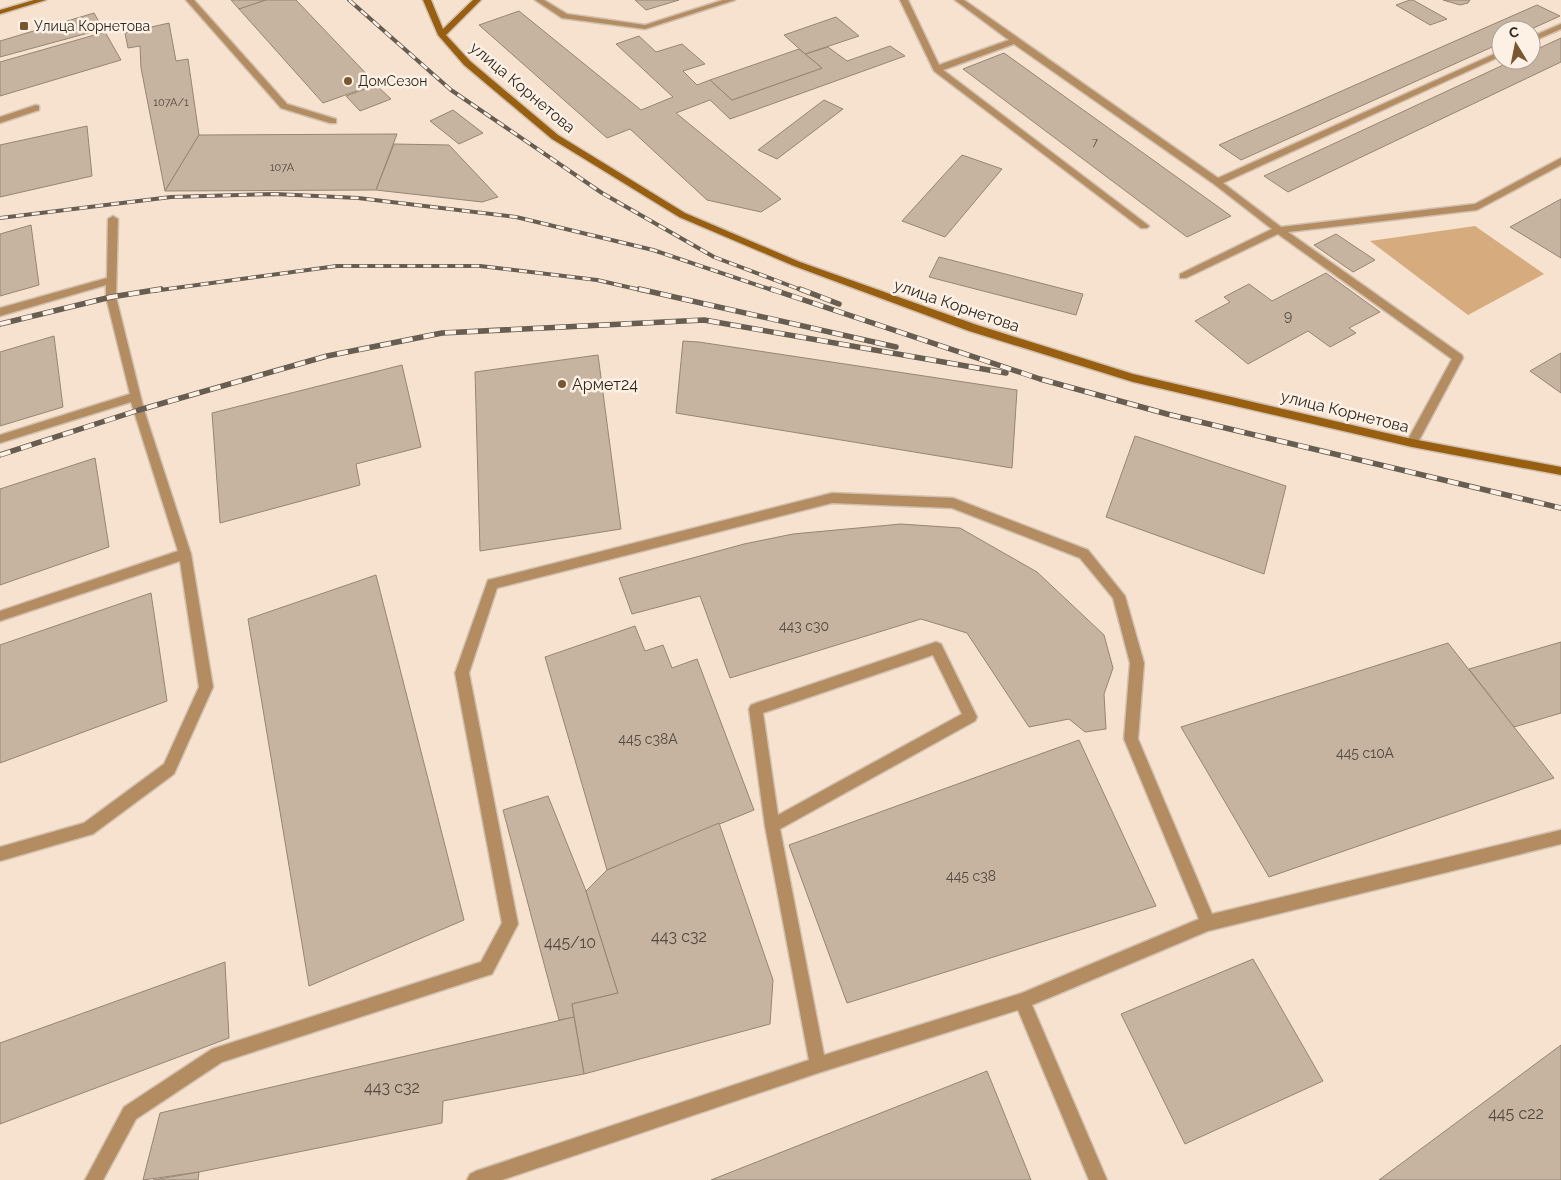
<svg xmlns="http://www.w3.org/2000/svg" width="1561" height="1180" viewBox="0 0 1561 1180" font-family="Raleway,sans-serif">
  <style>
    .green { fill: #d6ac7e }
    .building { fill: #c6b4a1; stroke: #968573 }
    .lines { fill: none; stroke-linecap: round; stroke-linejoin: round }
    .lane-casing { stroke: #d2c0af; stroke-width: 3 }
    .secondary-casing { stroke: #d2c0af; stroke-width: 3 }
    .lane { fill: #b38c62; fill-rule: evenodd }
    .secondary { fill: #975f0f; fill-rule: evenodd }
    .rail-far1-casing { stroke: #675d51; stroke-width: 4 }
    .rail-casing { stroke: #675d51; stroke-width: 5.5 }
    .rail-far1 { stroke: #fdf1e5; stroke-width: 2.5; stroke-dasharray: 8; stroke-linecap: butt }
    .rail { stroke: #fdf1e5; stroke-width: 4; stroke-dasharray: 11; stroke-linecap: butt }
    .poi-dot { fill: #7a5730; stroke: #fdf1e5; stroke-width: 2 }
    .labels { text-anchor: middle; stroke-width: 5; stroke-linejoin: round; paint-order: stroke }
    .far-number-label { font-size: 11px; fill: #544a40 }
    .far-poi-label { font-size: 14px; fill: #2e271f; stroke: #fdf1e5; text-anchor: start }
    .number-label { font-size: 14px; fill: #544a40 }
    .street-label { font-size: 16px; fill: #2e271f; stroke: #fdf1e5 }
    .poi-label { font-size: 16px; fill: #2e271f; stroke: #fdf1e5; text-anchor: start }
    .near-number-label { font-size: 16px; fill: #544a40 }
  </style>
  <rect width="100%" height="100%" fill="#f6e2cf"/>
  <path class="green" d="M1475,226L1544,274L1468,315L1370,241Z"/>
  <g class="building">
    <path d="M231,0H266L239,9Z"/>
    <path d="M266,0H296L376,84L323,103L239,9Z"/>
    <path d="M635,0H679L646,10Z"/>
    <path d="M1410,0H1413L1447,19L1430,25L1396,5Z"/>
    <path d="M1443,0H1470L1468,3L1460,5Z"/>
    <path d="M1537,5L1560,16L1529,30H1501V43L1241,160L1219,145Z"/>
    <path d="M519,11L641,110L673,97L616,44L639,36L656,52L682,44L705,64L683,71L697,85L710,80L732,100L822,68L805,54L828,47L847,61L890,46L905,56L730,119L710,100L676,113L781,199L761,212L707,200L630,129L607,138L479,25Z"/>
    <path d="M94,13L103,29L0,57V41Z"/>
    <path d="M836,17L859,36L805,54L784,35Z"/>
    <path d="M169,23L176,61L188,59L199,135L165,191L141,68L140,46L128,48L125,33Z"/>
    <path d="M105,32L121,60L0,96V62Z"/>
    <path d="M1561,38V62L1288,192L1264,176L1514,60H1531V52Z"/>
    <path d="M799,49L822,68L732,100L710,80Z"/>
    <path d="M1004,53L1231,216L1187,237L963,69Z"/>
    <path d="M376,85L391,99L360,111L346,96Z"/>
    <path d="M824,100L843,109L777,159L758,150Z"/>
    <path d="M453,110L483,133L459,144L430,121Z"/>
    <path d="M87,126L92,176L0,197V145Z"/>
    <path d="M397,134L376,190L165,191L199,135Z"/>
    <path d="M394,144L449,145L498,197L482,202L376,190Z"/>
    <path d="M962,155L1002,169L945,237L902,221Z"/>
    <path d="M1561,199V258L1510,227Z"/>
    <path d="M31,225L39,285L0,296V234Z"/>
    <path d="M1336,234L1375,260L1353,272L1314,245Z"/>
    <path d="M939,257L1083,294L1076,315L929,277Z"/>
    <path d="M1326,273L1380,312L1349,328L1356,333L1330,347L1308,331L1248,364L1195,321L1230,302L1224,297L1249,284L1272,301Z"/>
    <path d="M54,336L63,407L0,426V352Z"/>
    <path d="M683,341L699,342L1017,390L1012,468L676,413Z"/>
    <path d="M1561,353V393L1530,371Z"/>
    <path d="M598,355L621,529L480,551L475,372Z"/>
    <path d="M402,365L421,447L356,464L360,485L220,523L212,413Z"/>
    <path d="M1135,436L1286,486L1264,574L1106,517Z"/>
    <path d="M95,458L109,547L0,585V489Z"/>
    <path d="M901,524L960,528L1037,572L1104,635L1113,668L1104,694L1106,729L1085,732L1069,719L1029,727L967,633L921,619L730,678L700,596L632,614L619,578L744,544L793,534Z"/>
    <path d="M376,575L464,920L309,986L248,619Z"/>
    <path d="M151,593L167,701L0,763V645Z"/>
    <path d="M635,626L645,651L663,645L672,668L697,659L754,810L607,870L545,657Z"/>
    <path d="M1561,642V713L1514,727L1469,669Z"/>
    <path d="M1448,643L1554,778L1269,877L1181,727Z"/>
    <path d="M1079,740L1156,906L847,1003L789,845Z"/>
    <path d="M548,796L586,891L618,993L572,1004L574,1017L559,1020L503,810Z"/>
    <path d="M719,823L773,980L770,1024L584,1074L572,1004L618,993L586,891L607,870Z"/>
    <path d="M1253,959L1323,1081L1185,1144L1121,1014Z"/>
    <path d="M225,962L229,1038L0,1124V1043Z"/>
    <path d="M574,1017L584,1074L443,1101L442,1123L199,1172L143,1180L160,1113Z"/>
    <path d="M1561,1045V1180H1379Z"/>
    <path d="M987,1071L1031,1180H711Z"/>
    <path d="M199,1172L198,1180H153Z"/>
  </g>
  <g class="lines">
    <defs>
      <g id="lane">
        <path d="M186,0H194L287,104L336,119V123H330L281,108Z"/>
        <path d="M535,0H544L567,14L645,25L723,0H735L645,29L562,18Z"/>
        <path d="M900,0H908L939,65L1009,40L955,0H964L1218,178L1501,51V56L1223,183L1281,227L1475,204L1561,158V165L1477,210L1288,232L1462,355L1463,358L1416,446L1412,447L1406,443L1452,359L1278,234L1186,278H1180V274L1272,229L1214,184L1014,44L943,70L1149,226L1147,228H1141L934,71Z"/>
        <path d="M1561,24V29L1531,42V37Z"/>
        <path d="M36,105L39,106V110L0,123V117Z"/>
        <path d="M113,216L118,219L116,297L144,410L191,554L213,687L174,774L93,834L0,861V847L84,823L164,764L199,687L180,561L0,621V611L178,551L131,402L0,443V435L130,394L106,297V285L0,316V308L107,278L108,219Z"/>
        <path d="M832,493L953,498L1088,550L1125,596L1144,663L1138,739L1212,914L1561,830V844L1208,931L1032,1005L1107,1180H1089L1018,1010L818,1073L502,1180H467L470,1174L476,1171L809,1060L765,826L749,709L751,705L756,703L936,642L941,644L977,717L975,721L780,829L824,1055L1022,993L1199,919L1124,739L1130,663L1113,598L1080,558L952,508L832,503L497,588L469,673L518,924L492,974L222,1062L136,1119L103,1180H85L124,1107L212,1049L481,962L502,923L455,673L488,580ZM933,655L962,714L778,815L763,713Z"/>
      </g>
      <g id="secondary">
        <path d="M34,0H46L0,14V10Z"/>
        <path d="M423,0H431L443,29L473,0H481L446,35L470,61L558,135L685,213L800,262L977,325L1133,374L1412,439L1561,467V475L1412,447L1133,382L969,331L794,266L679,217L552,139L464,65L438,35Z"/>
      </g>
    </defs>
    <use href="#lane" class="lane-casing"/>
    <use href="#secondary" class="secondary-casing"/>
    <use href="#lane" class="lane"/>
    <use href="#secondary" class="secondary"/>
    <defs>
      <g id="rail-far1">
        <path d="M349,0L451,90L602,193L714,257L804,291"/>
        <path d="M0,218L171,197L275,194L358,198L516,217L653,250L775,291"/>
        <path d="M153,291L337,266H480L597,280L645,291"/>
      </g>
      <g id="rail">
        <path d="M639,289L896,347"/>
        <path d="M771,289L1040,379L1167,414L1561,508"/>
        <path d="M800,289L839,304"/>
        <path d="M0,324L111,297L161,289"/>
        <path d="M0,455L139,410L327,356L442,333L704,320L1006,373"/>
      </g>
    </defs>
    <use href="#rail-far1" class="rail-far1-casing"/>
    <use href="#rail" class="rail-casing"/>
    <use href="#rail-far1" class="rail-far1"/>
    <use href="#rail" class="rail"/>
  </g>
  <g class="poi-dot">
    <rect x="19" y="21" width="10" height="10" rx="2.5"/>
    <circle cx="348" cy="81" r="5"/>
    <circle cx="562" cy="384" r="5"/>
  </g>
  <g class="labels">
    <g class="far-number-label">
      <text x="171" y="106">107А/1</text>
      <text x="1095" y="146">7</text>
      <text x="282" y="171">107А</text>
    </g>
    <g class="far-poi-label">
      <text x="34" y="31">Улица Корнетова</text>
      <text x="358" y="86">ДомСезон</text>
    </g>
    <g class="number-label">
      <text x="1288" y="321">9</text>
      <text x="804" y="631">443 с30</text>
      <text x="648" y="744">445 с38А</text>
      <text x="1365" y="758">445 с10А</text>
      <text x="971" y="881">445 с38</text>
    </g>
    <g class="street-label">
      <text transform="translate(523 87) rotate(40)" y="6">улица Корнетова</text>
      <text transform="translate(957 305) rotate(19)" y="6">улица Корнетова</text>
      <text transform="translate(1345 411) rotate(14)" y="6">улица Корнетова</text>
    </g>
    <g class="poi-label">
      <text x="572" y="390">Армет24</text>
    </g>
    <g class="near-number-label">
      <text x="679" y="942">443 c32</text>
      <text x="570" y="948">445/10</text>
      <text x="392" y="1093">443 с32</text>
      <text x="1516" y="1119">445 с22</text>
    </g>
  </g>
  <g transform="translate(1516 45) rotate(350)"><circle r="24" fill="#fdf1e5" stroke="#aaa096"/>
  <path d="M0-4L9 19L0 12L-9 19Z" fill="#7a5730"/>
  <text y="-8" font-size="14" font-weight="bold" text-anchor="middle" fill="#2e271f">С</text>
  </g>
</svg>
